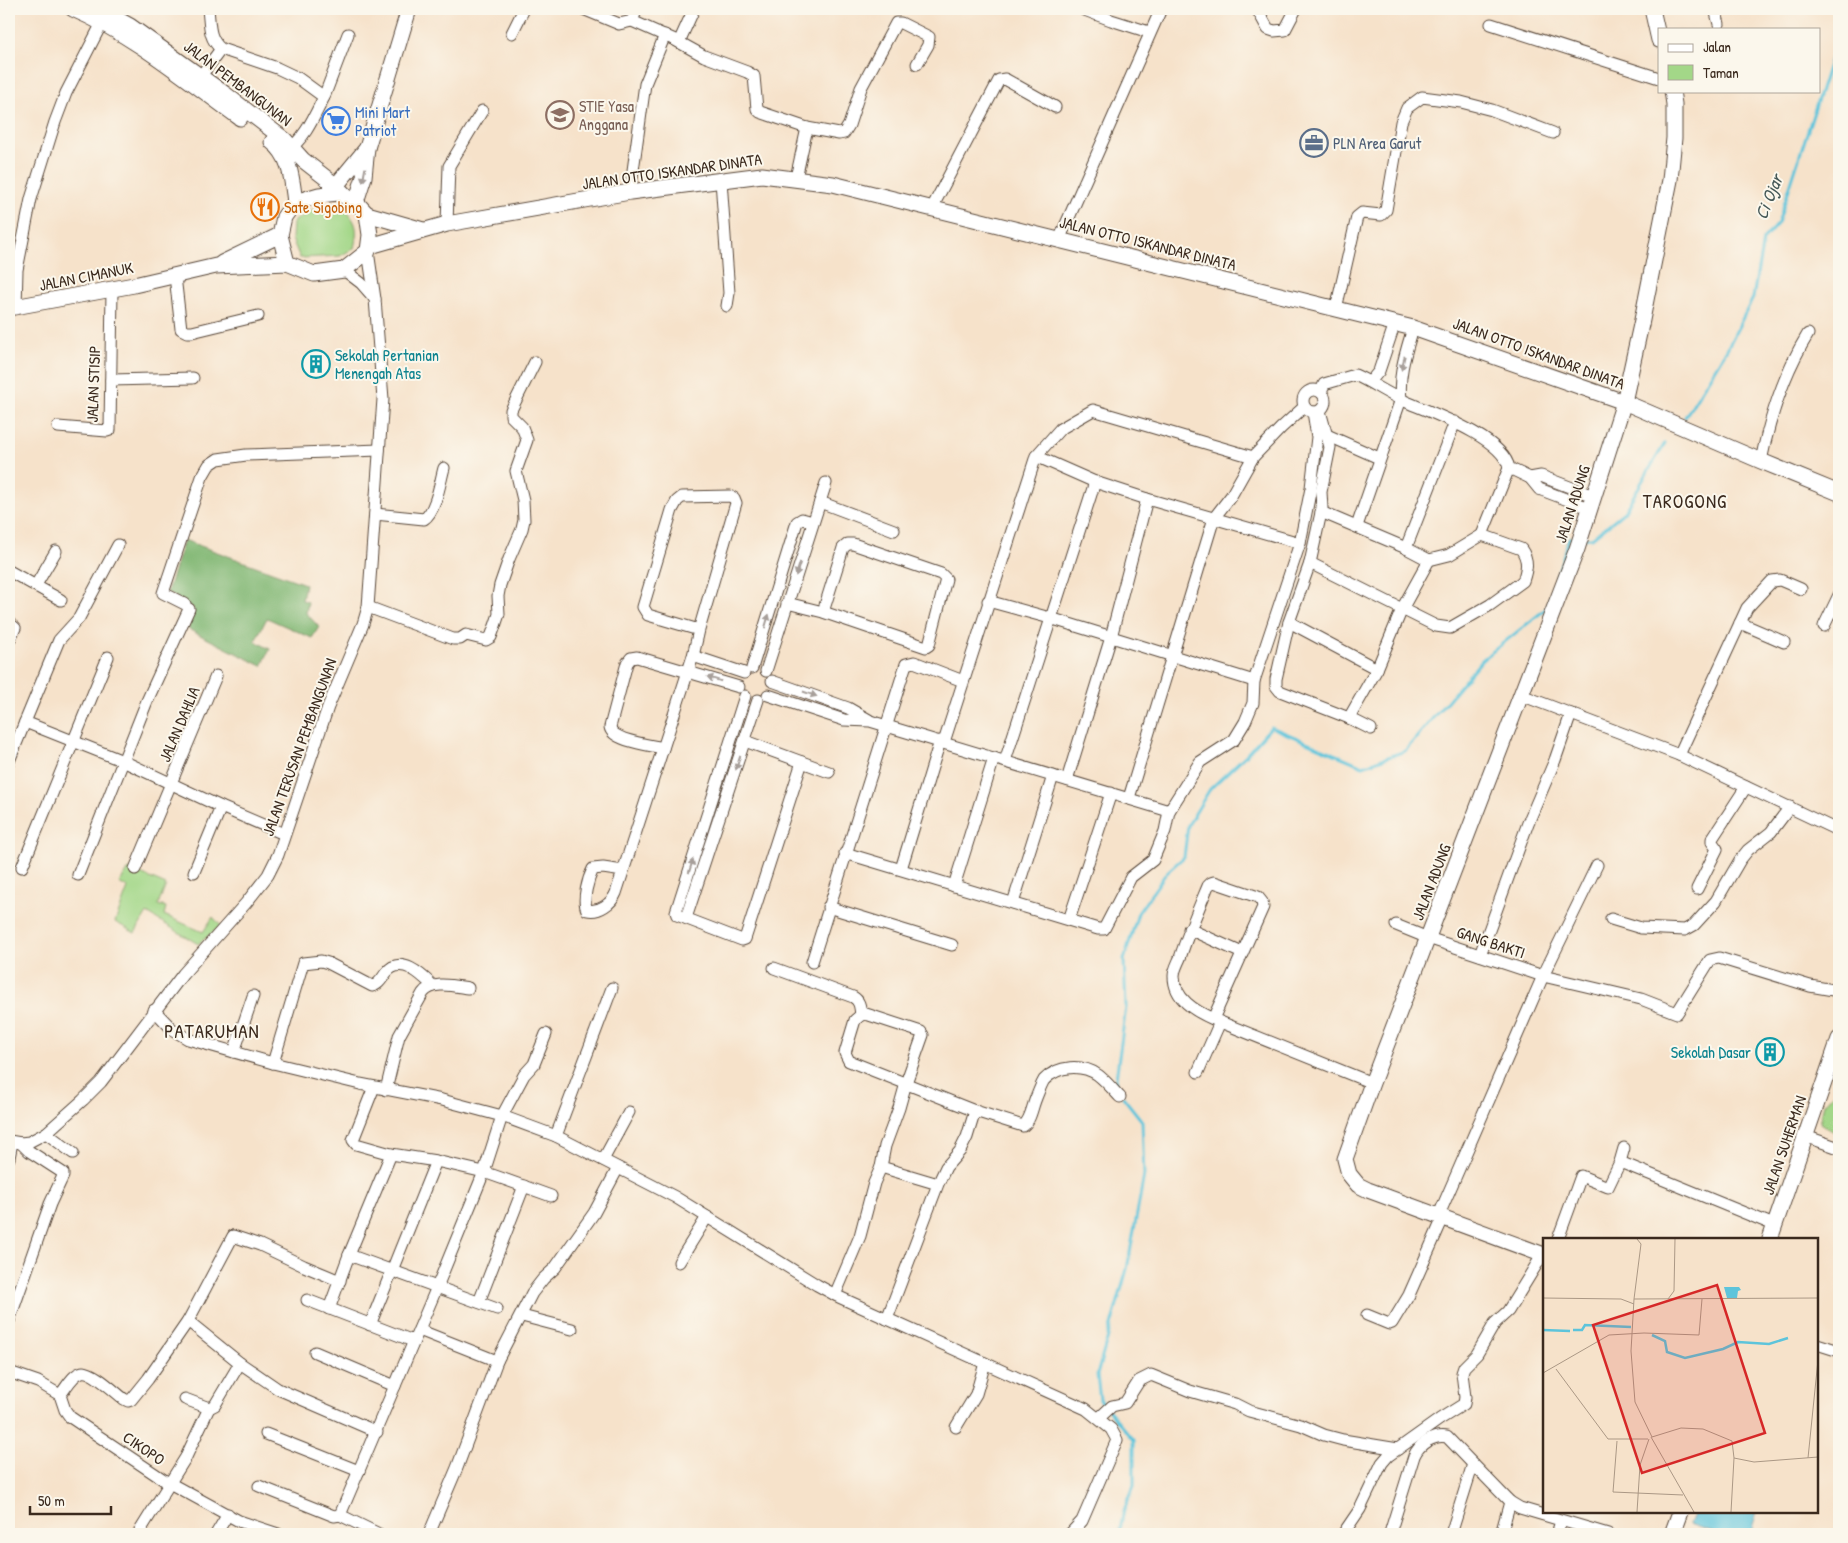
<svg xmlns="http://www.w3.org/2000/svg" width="1848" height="1543" viewBox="0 0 1848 1543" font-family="'Patrick Hand',sans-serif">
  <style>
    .green { fill: #a3d788; stroke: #6f8053 }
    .forest { fill: #82b874; stroke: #5e7149 }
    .water { fill: #5dc4db; stroke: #4c777c }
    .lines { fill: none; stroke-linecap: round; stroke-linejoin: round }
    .stream { stroke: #5dc4db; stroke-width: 3 }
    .minor-casing { stroke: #574638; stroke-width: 13 }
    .major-casing { stroke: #574638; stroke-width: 17 }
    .minor { stroke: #fff; stroke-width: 11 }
    .major { stroke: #fff; stroke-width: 15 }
    .oneway { fill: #a79f9a }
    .labels { text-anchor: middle; stroke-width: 4; stroke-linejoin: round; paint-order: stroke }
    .street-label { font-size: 16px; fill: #3b2a1e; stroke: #fbf7ec }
    .education-label { font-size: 16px; fill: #785e54; stroke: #fbf7ec; text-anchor: start }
    .shop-label { font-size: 16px; fill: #366cbe; stroke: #fbf7ec; text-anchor: start }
    .service-label { font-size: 16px; fill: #4e5e75; stroke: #fbf7ec; text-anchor: start }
    .food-label { font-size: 16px; fill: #c56008; stroke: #fbf7ec; text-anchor: start }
    .culture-label { font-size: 16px; fill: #0d838f; stroke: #fbf7ec; text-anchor: start }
    .water-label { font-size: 18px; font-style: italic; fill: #455857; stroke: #fbf7ec }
    .quarter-label { font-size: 19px; letter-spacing: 1px; fill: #3b2a1e; stroke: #fbf7ec }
    .inset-river { fill: none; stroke: #5dc4db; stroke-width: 2.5 }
    .inset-road { fill: none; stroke: #ab9885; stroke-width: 1 }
    .view { fill: #d62828; fill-opacity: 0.15; stroke: #d62828; stroke-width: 2.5 }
    .inset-edge { fill: none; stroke: #3b2a1e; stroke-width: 2.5 }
  </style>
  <rect width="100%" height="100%" fill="#fbf7ec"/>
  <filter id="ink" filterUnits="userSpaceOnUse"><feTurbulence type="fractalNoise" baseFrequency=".02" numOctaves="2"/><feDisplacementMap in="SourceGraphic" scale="10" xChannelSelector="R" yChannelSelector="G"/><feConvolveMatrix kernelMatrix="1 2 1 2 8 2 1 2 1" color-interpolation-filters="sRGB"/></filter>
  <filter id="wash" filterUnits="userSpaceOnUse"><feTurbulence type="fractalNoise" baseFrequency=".0096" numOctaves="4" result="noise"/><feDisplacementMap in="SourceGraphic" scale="20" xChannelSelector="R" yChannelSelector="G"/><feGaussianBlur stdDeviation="1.12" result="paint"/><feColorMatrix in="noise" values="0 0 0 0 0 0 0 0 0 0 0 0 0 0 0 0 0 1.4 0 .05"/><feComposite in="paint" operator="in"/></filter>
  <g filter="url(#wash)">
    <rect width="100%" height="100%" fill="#f6e2ca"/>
    <g class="green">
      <path d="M345,209C358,224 358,230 354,248L340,256L300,258L292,239L293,222L312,210Z"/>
      <path d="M129,869L166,885L158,905L166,907L164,915L203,932L213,917L221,926L198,944L147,913L135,933L115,922L128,888L119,883Z"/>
      <path d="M1839,1087V1135L1820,1123L1824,1103Z"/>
    </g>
    <path class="forest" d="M184,540L305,584L302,600L308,602L306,613L319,627L312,638L267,618L255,641L270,649L262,666L188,629L194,609L167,592Z"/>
    <path class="water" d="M1694,1512H1757L1750,1534H1719L1689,1524Z"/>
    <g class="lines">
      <g class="stream">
        <path d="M1685,417L1727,349L1753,298L1763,240L1778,223L1839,34"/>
        <path d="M1584,538H1592L1624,512L1665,443"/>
        <path d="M1115,1086L1126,1007L1124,960L1138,913L1167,872L1184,857L1188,825L1210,789L1246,755L1271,727L1363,766L1405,751L1482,660L1547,608L1569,538H1575"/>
        <path d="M1119,1534L1124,1510L1134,1486V1440L1100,1400L1097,1375L1127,1269L1144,1175L1142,1121L1123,1097"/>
      </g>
    </g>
  </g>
  <g filter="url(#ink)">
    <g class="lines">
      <defs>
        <g id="minor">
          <path d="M208,9C210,24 208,38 221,49L277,68L298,78L324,97C315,115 304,141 286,151"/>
          <path d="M583,9L619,24L632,21L675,40L704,56L747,72L754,76L757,109L760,112L807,128L796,178"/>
          <path d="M1082,9L1111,20L1149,32"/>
          <path d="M1257,9L1268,29L1274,31L1285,30L1296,9"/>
          <path d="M1715,9L1719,24"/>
          <path d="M632,21L637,9"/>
          <path d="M1491,24L1659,78"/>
          <path d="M512,33L524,9"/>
          <path d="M679,42L694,9"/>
          <path d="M197,81L221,49"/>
          <path d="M324,97L348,34"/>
          <path d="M807,128L839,134L844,133L849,125L861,88L896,23H901L929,37L928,45L917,64"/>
          <path d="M721,180L729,293L727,306"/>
          <path d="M630,192L645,84L665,35"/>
          <path d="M932,208L999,80L1005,79L1055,107"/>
          <path d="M447,224L449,166L482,111"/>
          <path d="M1059,240L1161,9"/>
          <path d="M344,270L361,283L375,299"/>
          <path d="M175,276L181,329L187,332H192L258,316"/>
          <path d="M16,307L17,270L31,199L55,122L66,93L105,17"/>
          <path d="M1336,309L1357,217L1362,213L1381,215L1386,210L1401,122L1407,108L1422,97L1461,102L1492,110L1553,133"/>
          <path d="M111,380L193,378"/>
          <path d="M1370,382L1379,371L1395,323"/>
          <circle cx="1314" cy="401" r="11"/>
          <path d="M1321,392L1324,384L1355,375C1371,382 1386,393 1402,400C1429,412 1503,437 1509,468L1530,478L1539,489L1589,508"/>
          <path d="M1320,411L1330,447L1321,492L1322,508L1310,563L1289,622L1276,679V686L1280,691L1349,718L1371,729"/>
          <path d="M58,427L107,431L110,430L112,289"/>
          <path d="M1327,435L1379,458"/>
          <path d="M1036,456L1060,429L1093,410L1253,457"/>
          <path d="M1761,461C1770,416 1784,373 1808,334"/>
          <path d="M1530,478L1541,476L1593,496"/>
          <path d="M820,502L894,530"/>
          <path d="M1321,512L1406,548L1429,560L1449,555L1482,535"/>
          <path d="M375,514L424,519C436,511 440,482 444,468"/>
          <path d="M1357,526L1401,399C1398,374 1406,352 1413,328"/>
          <path d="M118,545L79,618L59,640L25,722L123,761L221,807L284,834"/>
          <path d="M1406,548L1455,422"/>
          <path d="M1310,563L1436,626L1450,628L1490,605L1523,581C1527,569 1529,560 1521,549L1482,535L1509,468"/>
          <path d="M9,571L61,600"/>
          <path d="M36,585L56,551"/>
          <path d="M988,601L1050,618L1254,681"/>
          <path d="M787,603L823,612L926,647L929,645L946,579L941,574L853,544H848L843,548L823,612"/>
          <path d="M185,604L163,593L202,477L209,465L218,459L246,455L379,450"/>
          <path d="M368,607L453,639H460L466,635L486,640L491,637L496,623L499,614L498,596L500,585L509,559L522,529L524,520L523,500L516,471L527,440L522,427L511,416V410L535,362"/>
          <path d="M1289,622L1377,669"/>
          <path d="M9,623L15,628L9,641"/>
          <path d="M1740,623L1784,642"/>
          <path d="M1824,626L1839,595"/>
          <path d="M693,656L744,673"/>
          <path d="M752,668L797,522L802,519L813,522"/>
          <path d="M766,671L826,483"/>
          <path d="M772,681L848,708L869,720"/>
          <path d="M768,695L844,720L870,721L1169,811L1200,762L1234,740L1245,722L1253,703L1254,681L1300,543L1311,488L1317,437L1313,412"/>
          <path d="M1521,695L1679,755L1839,831"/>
          <path d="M745,696L676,912L677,915L742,940L745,939L802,762"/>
          <path d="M1349,718L1377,669L1402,609L1429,560"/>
          <path d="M745,741L829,772"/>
          <path d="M944,742L1036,456L1095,482L1147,499L1300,543"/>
          <path d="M663,748C650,745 612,741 610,727L627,663L631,658L637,657L739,687"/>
          <path d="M1679,755L1747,608L1772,581L1780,580L1801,589"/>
          <path d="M9,761L25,722"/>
          <path d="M1005,761L1095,482"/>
          <path d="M1067,780L1111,637L1147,499"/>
          <path d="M1129,798L1214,518L1231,496L1253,457L1281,428L1304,407"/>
          <path d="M845,853L1098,929H1104L1131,877L1153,860L1165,831L1169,811"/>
          <path d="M22,867L108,657"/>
          <path d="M135,869L216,676"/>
          <path d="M901,869L940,741"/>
          <path d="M623,871L603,868L593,869C588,879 582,900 587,910C599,913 612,903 616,893L693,656L699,630L736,503L734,498L730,496L682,497L677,501L672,510L643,607L648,615L699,630"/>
          <path d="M194,872L221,807"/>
          <path d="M78,875L147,701L189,609"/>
          <path d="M954,886L994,758"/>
          <path d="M1697,889L1717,849L1712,842V839L1746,787"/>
          <path d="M1013,903L1053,776"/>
          <path d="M828,907L952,945"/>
          <path d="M686,918L758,700"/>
          <path d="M1611,919L1641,928L1685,930L1694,925L1716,901L1740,860L1748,850L1771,832L1790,807"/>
          <path d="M1069,920L1111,793"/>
          <path d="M1396,925L1428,938L1543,976L1641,999L1677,1013L1710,960L1719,958L1810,986L1839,991"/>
          <path d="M1189,929L1242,953"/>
          <path d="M1480,955L1528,823L1555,760L1571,714"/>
          <path d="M812,962L906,664L914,662L963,681"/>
          <path d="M774,968L853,997C860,1001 860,1007 861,1015"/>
          <path d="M154,1010L173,1030L188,1039L273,1063L360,1084L442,1100L502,1116L556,1136L675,1197L817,1285L839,1297L1086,1409L1111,1429L1117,1440L1082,1521L1070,1534"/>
          <path d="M1213,1019C1195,1011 1174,999 1174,976C1174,970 1178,963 1180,958C1188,933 1198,910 1208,886L1211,883L1214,882L1258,897L1262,902L1263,907L1213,1019L1372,1083"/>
          <path d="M234,1052L253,996"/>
          <path d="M273,1063L303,963L321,961L328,963L372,986C379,985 382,978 386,973C400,954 422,975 433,986"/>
          <path d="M1198,1072L1220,1022"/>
          <path d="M374,1087L353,1140L356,1144L391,1154L436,1161L484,1172L551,1196"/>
          <path d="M386,1090L399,1036L423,993C433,980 454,986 468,988"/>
          <path d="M975,1111L1023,1126C1031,1120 1032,1107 1036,1098C1038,1093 1041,1085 1044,1080C1058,1065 1082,1064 1098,1075C1106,1081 1113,1090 1120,1097"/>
          <path d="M46,1133L73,1153"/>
          <path d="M556,1136L612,988"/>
          <path d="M1805,1136L1839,1148"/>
          <path d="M9,1141L21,1143L29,1142L46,1133L83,1100L101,1082L183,974L246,903L268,875L278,855L328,707L363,624L368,607L383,399L375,299L368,251"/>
          <path d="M9,1158L12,1142"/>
          <path d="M603,1160L629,1112"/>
          <path d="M1620,1162L1624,1148"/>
          <path d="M1438,1217L1543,976L1597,865"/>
          <path d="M1558,1239L1581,1176L1608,1187L1620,1162L1774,1225"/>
          <path d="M349,1255L497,1309"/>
          <path d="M679,1262L707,1217"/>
          <path d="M835,1295L860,1236L874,1183L881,1167"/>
          <path d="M307,1300L413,1341"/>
          <path d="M479,1302L524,1186"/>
          <path d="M329,1309L349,1255L391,1154"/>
          <path d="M1367,1315L1389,1324L1392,1323L1409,1295L1443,1218"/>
          <path d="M522,1316L572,1329"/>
          <path d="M887,1319L938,1184L946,1167L960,1151L967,1137L975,1111L849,1061L845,1053L855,1020L861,1015L866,1014L921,1032L923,1035L906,1083L899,1108L885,1146L881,1167L938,1184"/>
          <path d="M9,1321L50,1204L63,1176V1173L29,1151L21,1143"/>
          <path d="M188,1321L240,1363"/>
          <path d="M370,1325L436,1161"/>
          <path d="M419,1330L497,1361L457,1468L429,1534"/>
          <path d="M1817,1344L1839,1351"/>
          <path d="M315,1352L395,1386"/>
          <path d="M497,1361L532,1293L543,1279L555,1268L594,1213L618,1168"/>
          <path d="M9,1372L38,1382L60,1395L65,1410L70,1417L164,1480L239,1521L278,1534"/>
          <path d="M60,1395C66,1388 73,1374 82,1372C92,1370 116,1393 124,1399L128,1401L131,1400L148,1379L188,1321L233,1236L260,1245L304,1266L340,1281"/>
          <path d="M185,1399L209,1408L215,1405L240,1363L278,1389L377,1432"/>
          <path d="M1099,1418L1112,1406L1125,1403L1139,1381L1151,1375L1190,1391L1235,1404L1249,1411L1301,1425L1324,1435L1343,1440L1398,1449"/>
          <path d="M956,1427L976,1394L985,1363"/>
          <path d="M266,1434L359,1471"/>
          <path d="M259,1486L334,1516L340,1515L437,1287L484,1172L502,1116L524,1075L534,1064L546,1034"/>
          <path d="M340,1515L379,1534"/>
          <path d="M1390,1533L1414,1456C1419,1444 1434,1434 1447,1437L1473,1464"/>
          <path d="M138,1534L186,1457L209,1408"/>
          <path d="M216,1534L228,1514"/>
          <path d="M1343,1534L1360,1509L1382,1463L1388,1456L1440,1419L1464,1404L1465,1397L1462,1373L1464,1367L1477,1354L1495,1323L1508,1311L1543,1254"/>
          <path d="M1451,1534L1473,1464L1510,1502"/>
          <path d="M1501,1534L1510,1502L1520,1508L1608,1534"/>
          <path d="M1557,1534L1561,1521"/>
        </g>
        <g id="major">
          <path d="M73,9C134,35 186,79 240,118"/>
          <path d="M99,9L130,26L225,94L285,140L303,160L335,185L346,196"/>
          <path d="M1652,9L1659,40"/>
          <path d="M272,142C291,156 292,181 295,202"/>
          <path d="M330,193L367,148"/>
          <path d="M356,202L364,177L367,148L409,9"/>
          <path d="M367,214L423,230"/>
          <path d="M370,246L447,224L630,192L762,175L833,184L1413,328L1624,402L1761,461L1839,493"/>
          <path d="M222,263L280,235"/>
          <path d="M9,308L134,285L216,266L287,263L314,274L344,270L368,251L370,235L367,214L356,202L338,193L319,195L295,202L284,217L280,235L287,263"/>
          <path d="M1770,1239L1839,1039"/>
          <path d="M1544,1255L1368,1190L1358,1185L1349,1174L1345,1159L1372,1083L1577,549L1624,402L1642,320L1670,180L1674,138V104L1672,91"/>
          <path d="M1672,1534L1680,1512"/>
        </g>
      </defs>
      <use href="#minor" class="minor-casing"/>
      <use href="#major" class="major-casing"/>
      <use href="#minor" class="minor"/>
      <use href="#major" class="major"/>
    </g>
    <defs><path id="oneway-solid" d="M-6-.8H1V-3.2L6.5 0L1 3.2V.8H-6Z" transform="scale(1.25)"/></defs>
    <g class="oneway">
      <use href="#oneway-solid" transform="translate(364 175) rotate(100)"/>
      <use href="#oneway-solid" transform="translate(1403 363) rotate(103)"/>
      <use href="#oneway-solid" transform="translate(798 569) rotate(108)"/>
      <use href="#oneway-solid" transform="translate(767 621) rotate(-73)"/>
      <use href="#oneway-solid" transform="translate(714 679) rotate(-163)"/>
      <use href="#oneway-solid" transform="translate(810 694) rotate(19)"/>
      <use href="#oneway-solid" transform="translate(738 763) rotate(108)"/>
      <use href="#oneway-solid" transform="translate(691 866) rotate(-72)"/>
    </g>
  </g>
  <defs>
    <symbol id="university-ring" viewBox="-11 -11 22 22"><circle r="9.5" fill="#fbf7ec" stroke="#8d6e63" stroke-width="1.5"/><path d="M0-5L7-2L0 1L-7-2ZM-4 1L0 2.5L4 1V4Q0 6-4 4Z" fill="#8d6e63"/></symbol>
    <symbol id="supermarket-ring" viewBox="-11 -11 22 22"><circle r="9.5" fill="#fbf7ec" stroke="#3f7fe0" stroke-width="1.5"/><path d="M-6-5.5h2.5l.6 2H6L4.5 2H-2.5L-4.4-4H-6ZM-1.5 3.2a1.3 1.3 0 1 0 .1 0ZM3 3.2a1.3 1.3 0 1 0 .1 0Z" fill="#3f7fe0"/></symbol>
    <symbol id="office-ring" viewBox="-11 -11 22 22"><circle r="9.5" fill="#fbf7ec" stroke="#5c6f8a" stroke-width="1.5"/><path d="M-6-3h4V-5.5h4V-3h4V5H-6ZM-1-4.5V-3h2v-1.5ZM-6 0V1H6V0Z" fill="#5c6f8a"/></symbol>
    <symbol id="restaurant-ring" viewBox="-11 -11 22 22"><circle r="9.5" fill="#fbf7ec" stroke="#e8710a" stroke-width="1.5"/><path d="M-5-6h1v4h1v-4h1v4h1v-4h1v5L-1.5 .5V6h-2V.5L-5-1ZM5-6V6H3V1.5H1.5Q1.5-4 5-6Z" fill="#e8710a"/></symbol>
    <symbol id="building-ring" viewBox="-11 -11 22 22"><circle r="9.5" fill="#fbf7ec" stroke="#0f9aa8" stroke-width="1.5"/><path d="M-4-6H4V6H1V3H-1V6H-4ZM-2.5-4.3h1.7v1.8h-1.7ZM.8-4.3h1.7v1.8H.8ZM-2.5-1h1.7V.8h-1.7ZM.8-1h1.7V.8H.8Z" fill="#0f9aa8"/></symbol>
  </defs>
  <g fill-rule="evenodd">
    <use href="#university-ring" x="544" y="99" width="32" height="32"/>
    <use href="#supermarket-ring" x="320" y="105" width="32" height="32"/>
    <use href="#office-ring" x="1298" y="127" width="32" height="32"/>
    <use href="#restaurant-ring" x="249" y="191" width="32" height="32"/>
    <use href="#building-ring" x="300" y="348" width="32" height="32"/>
    <use href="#building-ring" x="1754" y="1036" width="32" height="32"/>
  </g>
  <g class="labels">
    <g class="street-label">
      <text transform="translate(238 83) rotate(37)" y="6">JALAN PEMBANGUNAN</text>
      <text transform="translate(672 171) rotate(-8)" y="6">JALAN OTTO ISKANDAR DINATA</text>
      <text transform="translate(1148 243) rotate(14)" y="6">JALAN OTTO ISKANDAR DINATA</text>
      <text transform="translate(86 276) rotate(-11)" y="6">JALAN CIMANUK</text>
      <text transform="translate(1539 353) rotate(20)" y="6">JALAN OTTO ISKANDAR DINATA</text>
      <text transform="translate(93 384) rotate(-88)" y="6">JALAN STISIP</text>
      <text transform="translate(1572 504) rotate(-72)" y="6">JALAN ADUNG</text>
      <text transform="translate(179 724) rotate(-67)" y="6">JALAN DAHLIA</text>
      <text transform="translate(299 747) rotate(-70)" y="6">JALAN TERUSAN PEMBANGUNAN</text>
      <text transform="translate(1431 882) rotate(-69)" y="6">JALAN ADUNG</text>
      <text transform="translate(1491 942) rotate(18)" y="6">GANG BAKTI</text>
      <text transform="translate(1784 1145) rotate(-71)" y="6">JALAN SUHERMAN</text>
      <text transform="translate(144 1448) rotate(34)" y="6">CIKOPO</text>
    </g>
    <g class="education-label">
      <text x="579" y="112">STIE Yasa<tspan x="579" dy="18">Anggana</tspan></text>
    </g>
    <g class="shop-label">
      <text x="355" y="118">Mini Mart<tspan x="355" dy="18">Patriot</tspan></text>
    </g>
    <g class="service-label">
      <text x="1333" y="149">PLN Area Garut</text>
    </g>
    <g class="food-label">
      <text x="284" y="213">Sate Sigobing</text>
    </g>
    <g class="culture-label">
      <text x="335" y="361">Sekolah Pertanian<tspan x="335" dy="18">Menengah Atas</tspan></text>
      <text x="1751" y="1058" text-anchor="end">Sekolah Dasar</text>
    </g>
    <g class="water-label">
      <text transform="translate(1769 197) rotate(-68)" y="6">Ci Ojar</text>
    </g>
    <g class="quarter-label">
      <text x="1685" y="508">TAROGONG</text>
      <text x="212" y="1038">PATARUMAN</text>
    </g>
  </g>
  <g transform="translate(1543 1238)">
    <rect width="275" height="275" fill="#f6e2ca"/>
    <path d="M181,49H196L198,52L195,53L194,60H184Z" fill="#5dc4db"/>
    <path class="inset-river" d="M0,92L27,93M30,92H39L42,87L88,89M109,97L122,103L124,114L142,120L180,111L195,104L226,106L245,100"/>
    <path class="inset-road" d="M0,60L78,61L91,66M91,61L98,6L94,1M125,61L131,53L132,1M13,131L65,201H105M0,135L66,97L101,95L156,97L159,61M108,199L151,274M109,199L138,190L160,191L189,203L191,220L188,274M109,199L92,164L88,113L91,61L275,60M74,203L70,254L140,257M191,220L211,224L275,219M265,220L275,122M94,274L97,227L106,201"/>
    <path class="view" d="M174,47L222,195L99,235L50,87Z"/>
    <rect width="275" height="275" class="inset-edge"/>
  </g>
  <rect width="1848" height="1543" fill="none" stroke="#fbf7ec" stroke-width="30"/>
  <rect x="1658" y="28" width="162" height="65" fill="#fbf7ec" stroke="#aea59a"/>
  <rect x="1668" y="44" width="25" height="8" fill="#ffffff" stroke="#aea59a"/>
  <text x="1703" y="52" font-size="15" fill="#3b2a1e">Jalan</text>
  <rect x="1668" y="65" width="25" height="15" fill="#a3d788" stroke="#aea59a"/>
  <text x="1703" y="78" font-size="15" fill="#3b2a1e">Taman</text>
  <path d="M30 1506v8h81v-8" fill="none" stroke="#3b2a1e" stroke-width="2.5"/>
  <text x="38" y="1506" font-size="15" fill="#3b2a1e" stroke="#fbf7ec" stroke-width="4" paint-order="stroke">50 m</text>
</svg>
